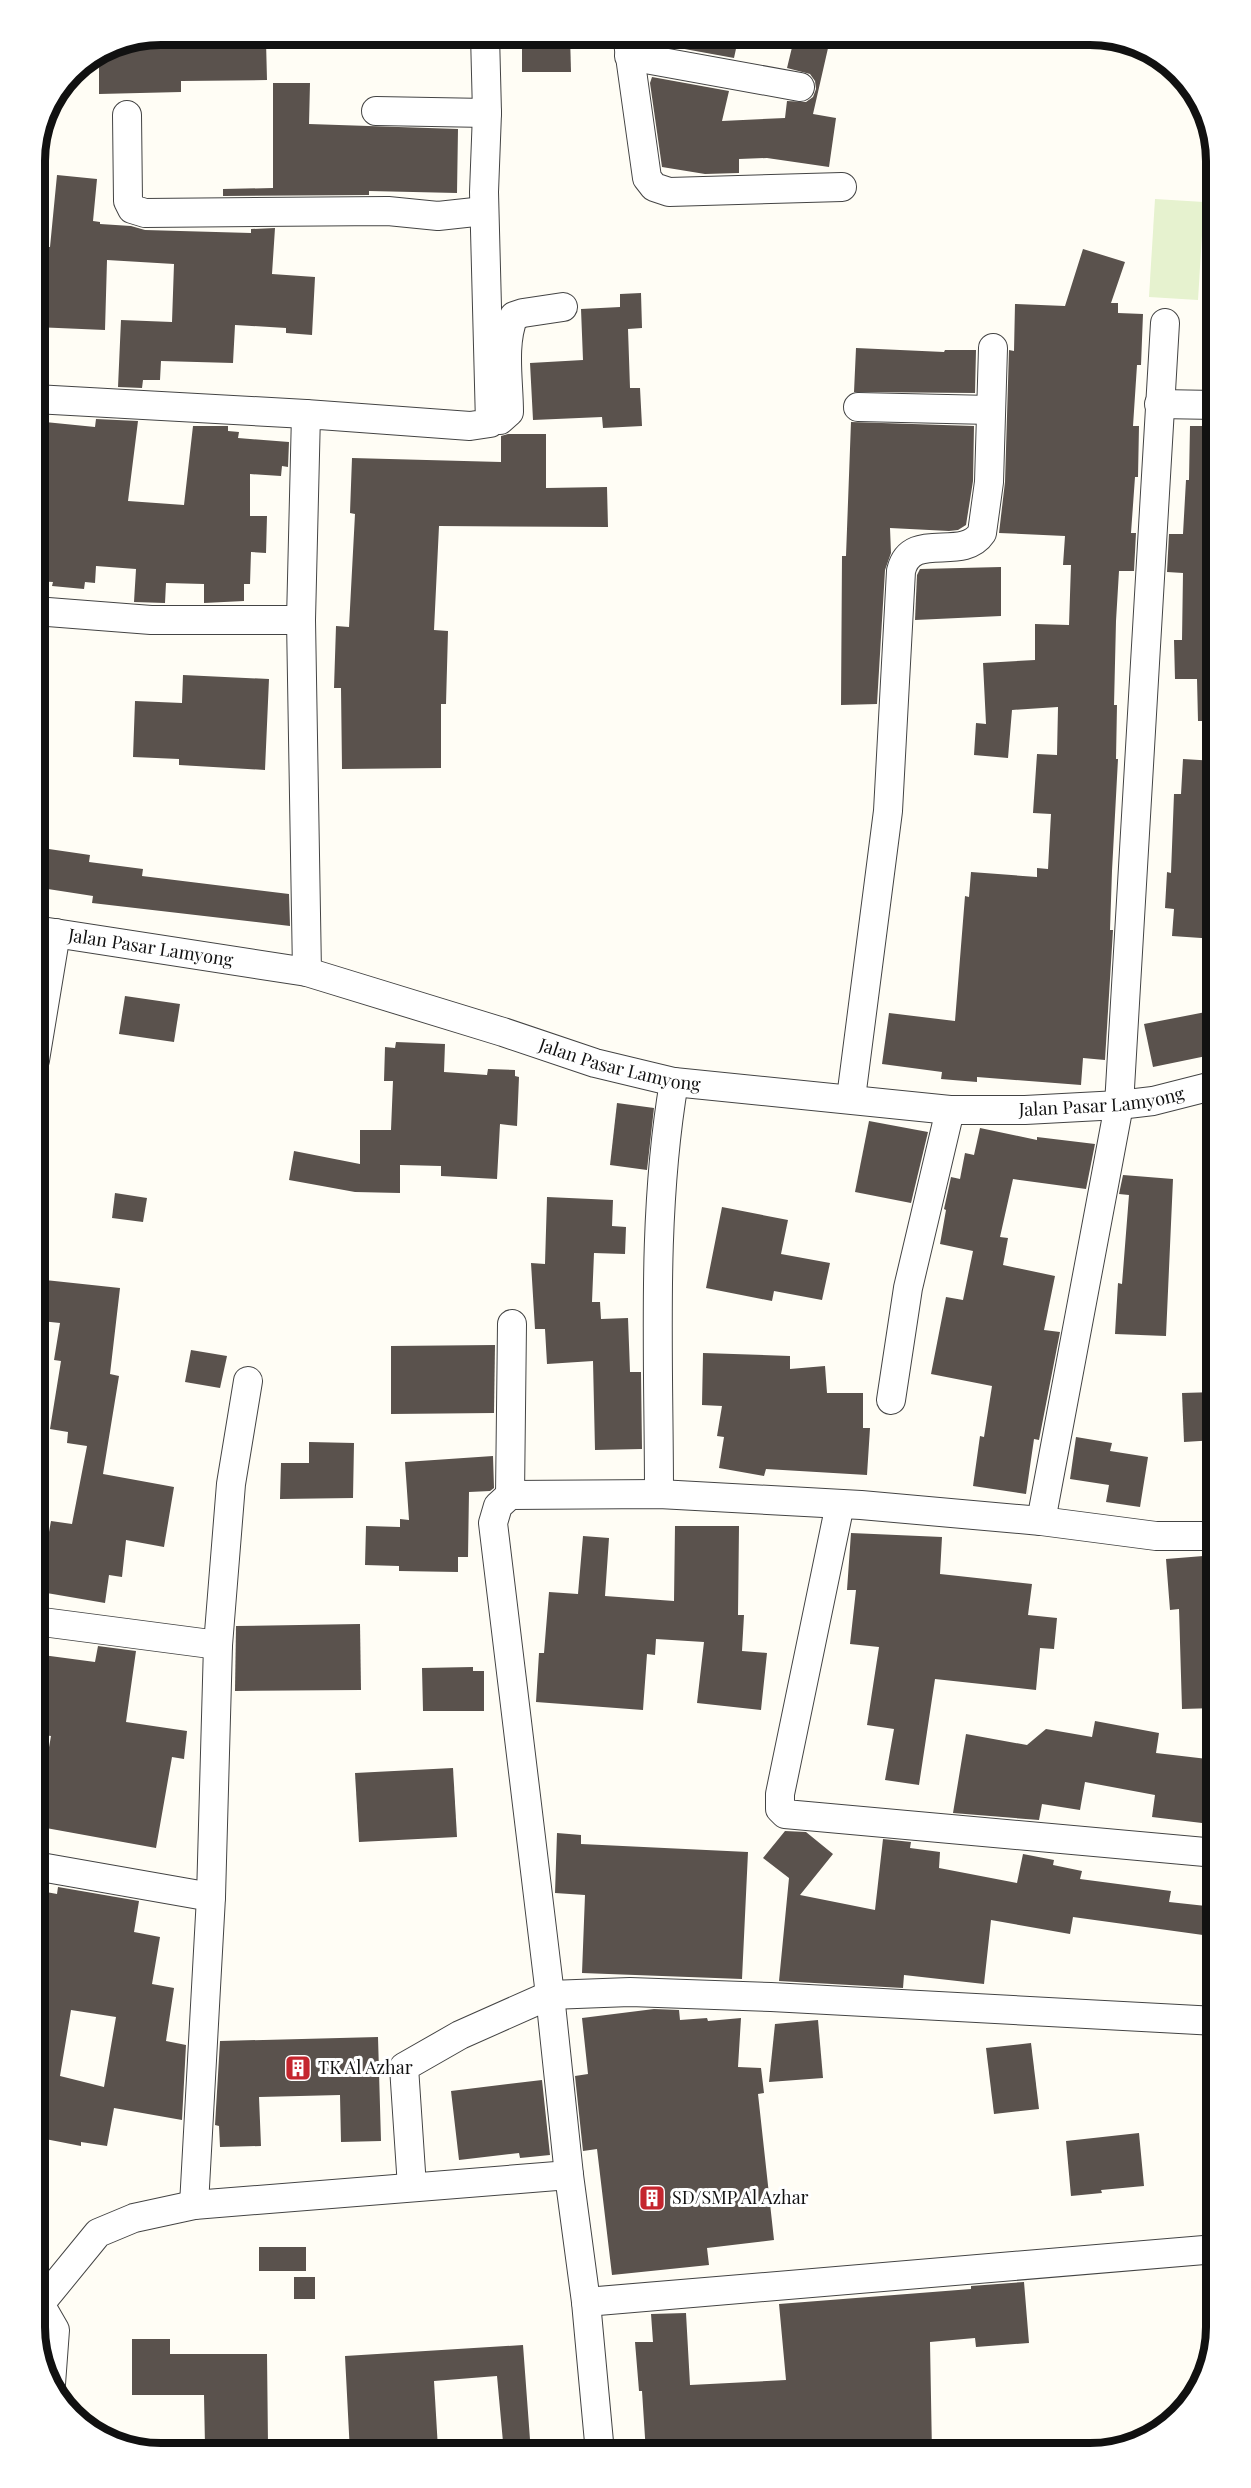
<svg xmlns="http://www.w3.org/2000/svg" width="1251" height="2488" viewBox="0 0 1251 2488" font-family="'Playfair Display',serif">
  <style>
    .pitch { fill: #e6f2cf }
    .building { fill: #5a524d; fill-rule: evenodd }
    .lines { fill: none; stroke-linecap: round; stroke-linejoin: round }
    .minor-casing { stroke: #444; stroke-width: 30 }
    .minor { stroke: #fff; stroke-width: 28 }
    .labels { text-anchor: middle; stroke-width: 6; stroke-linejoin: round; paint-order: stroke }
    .street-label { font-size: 18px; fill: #111; stroke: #fff }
    .poi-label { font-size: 18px; fill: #111; stroke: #fff; text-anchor: start }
    .rim { fill: none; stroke: #111; stroke-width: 8 }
  </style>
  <rect width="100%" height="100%" fill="#fffdf5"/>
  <path class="pitch" d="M1155,199L1204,202L1198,300L1149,297Z"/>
  <g class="building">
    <path d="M161,34H180V43L266,41L267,80L181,81V92L99,94V54L113,44Z"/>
    <path d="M522,35H570L571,72H522Z"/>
    <path d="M659,35H739L734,58L657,44Z"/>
    <path d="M795,35H831L813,114L836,118L829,167L767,158L739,159V173L705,174L662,167L650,83L652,77L729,91L722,121L785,118L787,101L806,102L813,97L816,89L815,81L810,74L787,68Z"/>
    <path d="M273,83H310L309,124L458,129L457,193L369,191V195L223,196V189L273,188Z"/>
    <path d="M57,175L97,179L93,221L100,222V224L131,226L145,230L251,233V229L275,228L272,274L315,277L312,335L286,333V328L235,325L233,363L161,361L160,380H143L142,388L118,387L121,320L172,322L174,264L107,260L105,330L35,327V247H50Z"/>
    <path d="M1083,249L1125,262L1111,303H1118V313L1143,314L1141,365H1137L1133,426H1139L1138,477H1135L1131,533H1136L1134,571H1119L1116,621L1114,705H1117L1116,759H1118L1112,871L1110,930H1113L1105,1060L1083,1058L1081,1085L977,1077V1082L941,1079L942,1072L882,1064L889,1013L955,1021L965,896L969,897L971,872L1037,877V868L1048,869L1051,814L1033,813L1037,754L1057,755L1058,707L1012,710L1008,758L974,755L976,723L986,724L983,663L1035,660V624L1069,625L1071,565H1063L1065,536L999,533L1005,482L1009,350L1014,351L1015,304L1065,306Z"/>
    <path d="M641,293L642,328L628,329L630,388H640L642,426L603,428L602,417L533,420L530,363L583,360L581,309L620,307V294Z"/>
    <path d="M856,348L944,352L945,350H976L975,393L854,392Z"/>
    <path d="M96,419L138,421L128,501L184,505L193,426H228V431L239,432L238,438L289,442L288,467L282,466L281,476L250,474V516H267L266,553L251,552L250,584H244V601L204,603V584L166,583L165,603L134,602L136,569L96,566L95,583L85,582L84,589L52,586L53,582L35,581V421L95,427Z"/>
    <path d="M851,422L974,426L973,481L966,525L958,530L949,531L890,528L891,553L885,570L877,704L841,705L842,556H846Z"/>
    <path d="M1190,426H1216V721H1198L1197,679H1175L1174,640H1182L1183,573L1167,572L1169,534H1183L1186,480H1189Z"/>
    <path d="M508,434H546V488L607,487L608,527L439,526L434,630L448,631L446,704H441V768L342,769L341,688H334L336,626L349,627L355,514L350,513L352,458L501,462V436Z"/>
    <path d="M1001,567V616L915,620L917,575L920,569Z"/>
    <path d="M183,675L269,679L265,770L179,765V759L133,757L135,701L182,703Z"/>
    <path d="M1183,759L1216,761V939L1172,936L1174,909L1165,908L1167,872L1171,873L1174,794H1181Z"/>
    <path d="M35,847L90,855L89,862L143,869L142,876L289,894L290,926L92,903L93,896L35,887Z"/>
    <path d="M125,996L180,1004L174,1042L119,1034Z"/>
    <path d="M1216,1010V1054L1153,1067L1144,1024Z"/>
    <path d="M396,1042L445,1044L444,1072L487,1075L488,1069L515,1070V1076L519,1077L517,1126L500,1124L497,1179L441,1176V1166L400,1165V1193L355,1192L289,1180L294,1151L360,1164V1130H391L393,1081H384L385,1047L395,1048Z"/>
    <path d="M617,1103L654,1108L647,1170L610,1165Z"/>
    <path d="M869,1121L928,1132L911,1203L855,1192Z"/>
    <path d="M980,1128L1037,1140V1137L1095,1144L1086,1189L1013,1179L1000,1237L1008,1238L1003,1265L1055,1276L1044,1330L1060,1332L1039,1440L1034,1439L1026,1494L973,1486L980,1436L984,1437L992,1386L931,1374L946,1297L963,1300L973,1251L940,1244L946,1210L944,1209L951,1177L960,1179L965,1153L974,1155Z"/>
    <path d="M1123,1175L1173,1179L1166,1336L1115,1334L1118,1283L1122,1284L1129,1195L1119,1194Z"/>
    <path d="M115,1193L147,1198L143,1222L112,1218Z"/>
    <path d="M547,1197L613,1200L612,1226L626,1227L625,1254L594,1253L592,1302H600L601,1319L628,1318L630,1372H641L642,1449L595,1450L593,1361L547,1364L545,1329H535L531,1263L545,1264Z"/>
    <path d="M722,1207L788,1220L781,1254L830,1263L822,1300L774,1291L772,1301L706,1288Z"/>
    <path d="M45,1280L120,1288L110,1374L119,1376L103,1474L174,1487L164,1547L126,1540L122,1577L109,1575L105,1603L35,1591V1530L49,1532L51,1521L72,1524L87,1446L67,1443L68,1432L50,1429L61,1361L54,1360L60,1323L41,1321L43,1305H35V1283L45,1284Z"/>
    <path d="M495,1345L494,1413L391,1414V1346Z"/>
    <path d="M191,1350L227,1356L220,1388L185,1382Z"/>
    <path d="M703,1353L790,1356V1369L825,1366L827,1393H863V1428H870L867,1475L766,1469L764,1476L719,1468L724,1437L717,1436L722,1406L702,1405Z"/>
    <path d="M1216,1392V1440L1184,1442L1182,1393Z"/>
    <path d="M1076,1437L1112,1443L1110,1451L1148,1457L1140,1507L1106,1502L1109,1485L1070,1479Z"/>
    <path d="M309,1442L354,1443L353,1498L280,1499L281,1463H309Z"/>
    <path d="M493,1456L494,1488L490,1491L469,1492L468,1557H458V1572L399,1571V1566L365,1565L366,1526L400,1527V1519L409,1520L405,1462Z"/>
    <path d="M675,1526H739L738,1615H744L742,1651L767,1653L761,1710L697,1703L704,1642L656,1639L655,1655L647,1654L643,1710L536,1702L539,1653H544L549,1592L578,1594L583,1536L609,1538L605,1596L674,1601Z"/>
    <path d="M851,1533L942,1537L940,1574L1032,1584L1028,1615L1057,1618L1054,1649L1040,1648L1036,1690L935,1679L919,1785L885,1780L894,1729L867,1725L879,1647L850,1644L856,1590H847Z"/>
    <path d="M1216,1555V1708L1182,1709L1179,1609L1170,1610L1166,1559Z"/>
    <path d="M360,1624L361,1690L235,1691L236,1626Z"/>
    <path d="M98,1646L136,1651L126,1722L187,1731L184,1759L172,1757L156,1848L35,1826L51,1736L35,1734V1654L95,1662Z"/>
    <path d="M473,1667V1671H484V1711H423L422,1668Z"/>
    <path d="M1095,1721L1159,1733L1156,1753L1216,1760V1821L1203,1819L1202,1823L1152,1817L1155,1795L1085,1782L1080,1810L1042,1804L1039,1820L953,1813L966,1734L1027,1745L1046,1729L1092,1737Z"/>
    <path d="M453,1768L457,1837L359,1842L355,1773Z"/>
    <path d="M785,1831L806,1832L833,1854L800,1895L875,1910L883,1839L911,1842L910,1848L940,1852L939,1868L1017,1883L1023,1854L1054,1860L1053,1865L1082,1871L1080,1879L1171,1891L1169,1902L1206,1906L1203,1935L1073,1917L1070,1934L991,1920L984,1984L904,1975L903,1988L779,1981L789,1878L763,1858Z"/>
    <path d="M557,1833L581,1835V1844L748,1852L742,1979L582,1973L585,1895L555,1893Z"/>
    <path d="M58,1887L139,1901L134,1932L160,1937L152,1984L174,1988L166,2041L186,2045L182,2120L114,2108L107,2146L81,2142V2146L35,2137V2028L43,1975L35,1974V1890L57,1894ZM71,2010L116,2017L104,2087L60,2076Z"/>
    <path d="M654,2009L679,2010L680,2020L707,2018L708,2021L741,2018L738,2067L761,2068L764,2093L758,2094L774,2240L707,2248L709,2265L612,2275L597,2149L583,2151L575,2076L588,2074L582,2018Z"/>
    <path d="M818,2020L823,2078L769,2082L775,2024Z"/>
    <path d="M378,2037L381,2141L341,2142L340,2095L259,2097L261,2146L220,2147L219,2126L215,2125L220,2041Z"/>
    <path d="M1031,2043L1039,2109L994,2114L986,2048Z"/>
    <path d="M542,2080L550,2155L520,2158L519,2153L459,2160L451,2091Z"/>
    <path d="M1139,2133L1144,2186L1101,2190L1102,2193L1071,2196L1066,2141Z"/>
    <rect x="259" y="2247" width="47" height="24"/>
    <rect x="294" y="2277" width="21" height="22"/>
    <path d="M1024,2282L1029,2343L976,2347L975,2338L930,2342L932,2453H876V2448L779,2453H646L642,2391H639L635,2342H653L651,2314L686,2313L690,2385L786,2380L779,2304L971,2289V2286Z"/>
    <path d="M132,2339H170V2354H267L268,2445L205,2446L204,2395H132Z"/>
    <path d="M523,2345L531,2453H504L497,2376L434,2381L438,2449L401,2451L402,2453H350L345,2356Z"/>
  </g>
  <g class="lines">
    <defs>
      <g id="minor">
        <path d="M627,35L647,178L654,187L669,192L842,187"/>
        <path d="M629,56L800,87"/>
        <path d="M376,111L487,113"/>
        <path d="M127,115L128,201L132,209L145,213L388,211L438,216L484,211"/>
        <path d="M35,399L306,414"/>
        <path d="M1159,404L1216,405"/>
        <path d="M858,407L991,410"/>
        <path d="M500,420L509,412C509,382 502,344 514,316L523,313L563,307"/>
        <path d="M35,611L151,620H301"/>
        <path id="s1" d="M35,930L307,972L503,1032L595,1063L674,1082L950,1110H1025L1119,1105L1153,1101L1216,1085"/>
        <path d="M307,972L301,620L306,414L470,426L490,423L484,192L487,113L485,35"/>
        <path d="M35,1060L56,933"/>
        <path d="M851,1098L888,811L901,571C911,529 962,563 982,533L989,482L993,348"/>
        <path d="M891,1400L908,1288L950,1110"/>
        <path d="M659,1494C659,1357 651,1217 674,1082"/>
        <path d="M510,1495L512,1324"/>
        <path d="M840,1504L780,1794V1809L785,1814L1216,1853"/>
        <path d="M1041,1521L1119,1105L1165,323"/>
        <path d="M35,1621L218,1645"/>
        <path d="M35,1866L211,1897"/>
        <path d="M412,2187L404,2067L460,2035L550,1995L630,1992L771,1997L1216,2021"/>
        <path d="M194,2205L211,1897L218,1645L231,1484L248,1381"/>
        <path d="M35,2300L40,2304L55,2330L51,2384"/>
        <path d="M586,2302L1216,2249"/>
        <path d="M40,2304L98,2233L134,2218L194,2205L569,2175"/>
        <path d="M600,2453L586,2302L569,2175L550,1995L493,1523L498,1506L510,1495L659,1494L861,1505L1041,1521L1156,1536H1216"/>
      </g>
    </defs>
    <use href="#minor" class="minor-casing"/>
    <use href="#minor" class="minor"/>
  </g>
  <defs>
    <symbol id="building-square" viewBox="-11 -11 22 22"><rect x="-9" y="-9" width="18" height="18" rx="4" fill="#c4262e" stroke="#fff"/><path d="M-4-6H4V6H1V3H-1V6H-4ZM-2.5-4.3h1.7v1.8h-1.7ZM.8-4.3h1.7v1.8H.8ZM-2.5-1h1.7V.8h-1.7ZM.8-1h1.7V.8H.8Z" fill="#fff"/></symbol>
  </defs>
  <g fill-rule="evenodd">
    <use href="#building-square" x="283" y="2053" width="30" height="30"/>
    <use href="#building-square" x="637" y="2183" width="30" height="30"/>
  </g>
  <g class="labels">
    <g class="street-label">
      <text dy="6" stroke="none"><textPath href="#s1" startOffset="117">Jalan Pasar Lamyong</textPath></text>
      <text dy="6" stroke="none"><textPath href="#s1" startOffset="602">Jalan Pasar Lamyong</textPath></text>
      <text dy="6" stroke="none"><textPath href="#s1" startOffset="1088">Jalan Pasar Lamyong</textPath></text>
    </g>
    <g class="poi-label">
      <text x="318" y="2074">TK Al Azhar</text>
      <text x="672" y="2204">SD/SMP Al Azhar</text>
    </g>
  </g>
  <path d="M0 0H1251V2488H0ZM161 45H1090A116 116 0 0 1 1206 161V2327A116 116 0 0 1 1090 2443H161A116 116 0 0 1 45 2327V161A116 116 0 0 1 161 45Z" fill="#fff" fill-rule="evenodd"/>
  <path class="rim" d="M161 45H1090A116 116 0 0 1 1206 161V2327A116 116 0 0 1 1090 2443H161A116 116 0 0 1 45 2327V161A116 116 0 0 1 161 45Z"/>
</svg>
